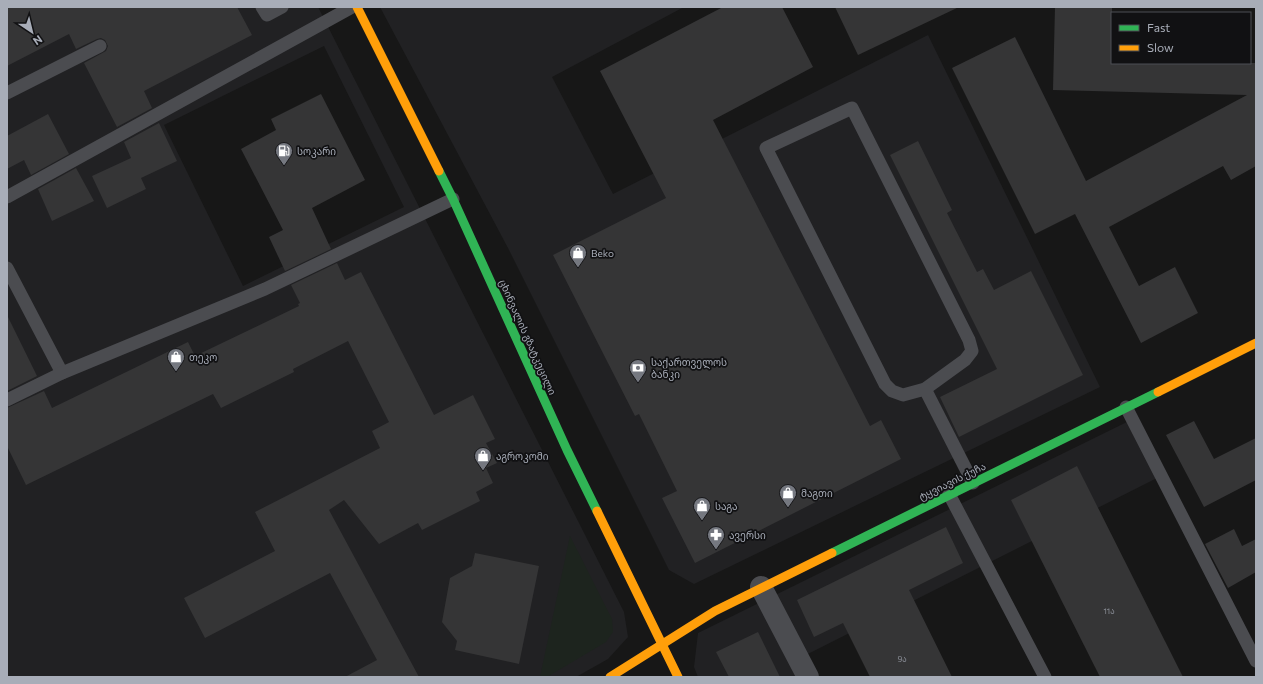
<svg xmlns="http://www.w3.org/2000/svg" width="1263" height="684" viewBox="0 0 1263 684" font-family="Commissioner,'Noto Sans Georgian',sans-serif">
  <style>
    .built { fill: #212123; fill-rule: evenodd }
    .green { fill: #1d241e }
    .building { fill: #353536 }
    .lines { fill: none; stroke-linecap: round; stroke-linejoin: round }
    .lane { stroke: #4b4c50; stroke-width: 13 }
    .street { stroke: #4b4c50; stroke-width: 22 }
    .fast { stroke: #30b455; stroke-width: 9 }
    .slow { stroke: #ff9f0a; stroke-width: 9 }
    .labels { text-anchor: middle; stroke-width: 3.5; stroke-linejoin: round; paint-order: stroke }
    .number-label { font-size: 8px; fill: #8b8f98 }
    .poi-label { font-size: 10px; fill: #a8adb8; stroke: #111113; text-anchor: start }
    .street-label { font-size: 10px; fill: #a8adb8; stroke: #111113 }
  </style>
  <rect width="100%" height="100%" fill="#171717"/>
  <g class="built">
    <path d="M7,7H318L624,612L628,637L608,659L576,677H7ZM324,46L404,207L243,286L164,125Z"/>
    <path d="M380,7H684L552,77L613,194L928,35L1100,387L694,584L669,570L508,248Z"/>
    <path d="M1129,421L1157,478L790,663L797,677H698L694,667L698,633Z"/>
  </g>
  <path class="green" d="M570,536L612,619L613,632L606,642L547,677H540Z"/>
  <g class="building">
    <path d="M7,7H237L252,35L144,91L152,108L117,127L84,63L106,51L108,46L105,40L101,38L97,39L76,49L69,34L7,66Z"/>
    <path d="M723,7H782L813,67L713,120L870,426L881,420L901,459L695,563L662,498L677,491L639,414L635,416L553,255L666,198L600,71Z"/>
    <path d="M835,7H959L858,55Z"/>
    <path d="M1055,7H1112V63H1256V166L1231,180L1223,166L1109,227L1139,286L1175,267L1198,313L1141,343L1075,214L1035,234L952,68L1015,37L1086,181L1247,95L1053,90Z"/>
    <path d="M321,94L365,180L312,208L331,249L285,271L269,237L283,230L241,149L276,130L271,119Z"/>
    <path d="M48,114L69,154L31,175L24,160L7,169V136Z"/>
    <path d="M159,123L177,161L141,178L146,189L107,208L92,176L131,158L124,142Z"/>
    <path d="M918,141L952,210L947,213L977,272L983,269L994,290L1031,271L1083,375L959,437L940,397L997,369L890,155Z"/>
    <path d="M76,168L94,201L52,221L38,189Z"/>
    <path d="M337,263L345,280L361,272L434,415L473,395L495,439L486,443L497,463L486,468L493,483L476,492L480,501L422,530L418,523L379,544L344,500L329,510L419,677H345L377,660L330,573L205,638L184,598L275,551L255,512L380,448L372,431L389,422L348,341L293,369L294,372L221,408L213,394L26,485L7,446V408L44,391L52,408L188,342L195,356L299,306L298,304L300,303L291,285Z"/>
    <path d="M7,315L37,376L7,391Z"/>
    <path d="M1194,421L1214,459L1256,438V480L1204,507L1166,435Z"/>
    <path d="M1077,466L1183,677H1100L1011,500Z"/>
    <path d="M946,527L963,563L909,590L952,677H870L843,623L814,637L797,600Z"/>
    <path d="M1234,529L1242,546L1256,539V572L1228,588L1205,544Z"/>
    <path d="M475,553L539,566L519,664L455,650L457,641L442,622L450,578L472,566Z"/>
    <path d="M758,632L780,677H729L716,652Z"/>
  </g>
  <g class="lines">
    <g class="lane">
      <path d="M262,7L267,15L282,7"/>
      <path d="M7,93L100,46"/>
      <path d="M852,108L969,340L972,351L965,360L925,389L903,395L892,391L885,384L766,148Z"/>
      <path d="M7,197L352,7"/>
      <path d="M7,268L62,373"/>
      <path d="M925,389L973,483"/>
      <path d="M7,400L62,373L265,289L453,199"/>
      <path d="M1126,407L1256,661"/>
      <path d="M949,494L1045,677"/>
    </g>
    <path class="street" d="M761,587L808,677"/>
    <g class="fast">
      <path d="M439,171L453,199L567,450L597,511"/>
      <path d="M832,553L1158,392"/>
    </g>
    <g class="slow">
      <path d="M357,7L439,171"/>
      <path d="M1158,392L1256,343"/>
      <path d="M597,511L678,677"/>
      <path d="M610,677L715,611L832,553"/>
    </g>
  </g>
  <defs>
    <symbol id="fuel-pin" viewBox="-11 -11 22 30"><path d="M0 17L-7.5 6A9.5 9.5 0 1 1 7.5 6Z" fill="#757880" stroke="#111113"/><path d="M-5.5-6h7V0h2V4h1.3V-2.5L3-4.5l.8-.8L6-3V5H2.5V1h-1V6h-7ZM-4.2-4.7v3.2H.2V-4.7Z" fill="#fff"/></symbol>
    <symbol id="shop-pin" viewBox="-11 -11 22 30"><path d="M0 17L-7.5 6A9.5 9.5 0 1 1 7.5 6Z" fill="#757880" stroke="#111113"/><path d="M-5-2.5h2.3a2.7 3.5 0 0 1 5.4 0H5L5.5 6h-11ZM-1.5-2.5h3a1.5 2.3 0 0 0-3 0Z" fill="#fff"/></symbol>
    <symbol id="bank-pin" viewBox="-11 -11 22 30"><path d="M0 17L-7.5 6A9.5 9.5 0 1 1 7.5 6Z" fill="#757880" stroke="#111113"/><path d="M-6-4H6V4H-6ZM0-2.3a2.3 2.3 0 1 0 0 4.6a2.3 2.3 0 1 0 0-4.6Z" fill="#fff"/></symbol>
    <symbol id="pharmacy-pin" viewBox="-11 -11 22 30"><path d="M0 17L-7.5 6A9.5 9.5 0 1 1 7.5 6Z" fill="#757880" stroke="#111113"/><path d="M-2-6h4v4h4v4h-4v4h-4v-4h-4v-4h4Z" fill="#fff"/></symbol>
  </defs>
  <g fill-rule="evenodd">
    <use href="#fuel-pin" x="274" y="141" width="20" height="27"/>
    <use href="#shop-pin" x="568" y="243" width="20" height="27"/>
    <use href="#shop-pin" x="166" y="347" width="20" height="27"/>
    <use href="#bank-pin" x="628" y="358" width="20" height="27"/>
    <use href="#shop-pin" x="473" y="446" width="20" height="27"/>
    <use href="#shop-pin" x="778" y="483" width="20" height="27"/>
    <use href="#shop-pin" x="692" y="496" width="20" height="27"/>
    <use href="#pharmacy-pin" x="706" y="525" width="20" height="27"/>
  </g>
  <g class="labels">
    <g class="number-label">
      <text x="1109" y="614">11ა</text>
      <text x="902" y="662">9ა</text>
    </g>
    <g class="poi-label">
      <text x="297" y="155">სოკარი</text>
      <text x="591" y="257">Beko</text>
      <text x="189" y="361">თეკო</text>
      <text x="651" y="366">საქართველოს<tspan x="651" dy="12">ბანკი</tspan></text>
      <text x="496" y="460">აგროკომი</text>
      <text x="801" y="497">მაგთი</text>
      <text x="715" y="510">საგა</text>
      <text x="729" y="539">ავერსი</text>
    </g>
    <g class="street-label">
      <text transform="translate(528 337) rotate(66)" y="4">ცხინვალის გზატკეცილი</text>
      <text transform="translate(952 481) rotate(-26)" y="4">ტყვიავის ქუჩა</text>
    </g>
  </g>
  <rect width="1263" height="684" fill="none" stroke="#a8adb8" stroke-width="16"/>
  <rect x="1111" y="12" width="140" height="52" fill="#111113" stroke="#4d4f55"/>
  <rect x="1119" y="25" width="20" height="6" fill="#30b455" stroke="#4d4f55"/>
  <text x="1147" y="32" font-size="12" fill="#a8adb8">Fast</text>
  <rect x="1119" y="45" width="20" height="6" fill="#ff9f0a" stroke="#4d4f55"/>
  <text x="1147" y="52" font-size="12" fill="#a8adb8">Slow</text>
  <g transform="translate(32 32) rotate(145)" stroke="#111113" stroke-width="3" paint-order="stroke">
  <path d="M0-3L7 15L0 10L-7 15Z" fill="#a8adb8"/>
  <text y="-6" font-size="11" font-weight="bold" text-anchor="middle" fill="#a8adb8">N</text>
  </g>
</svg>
